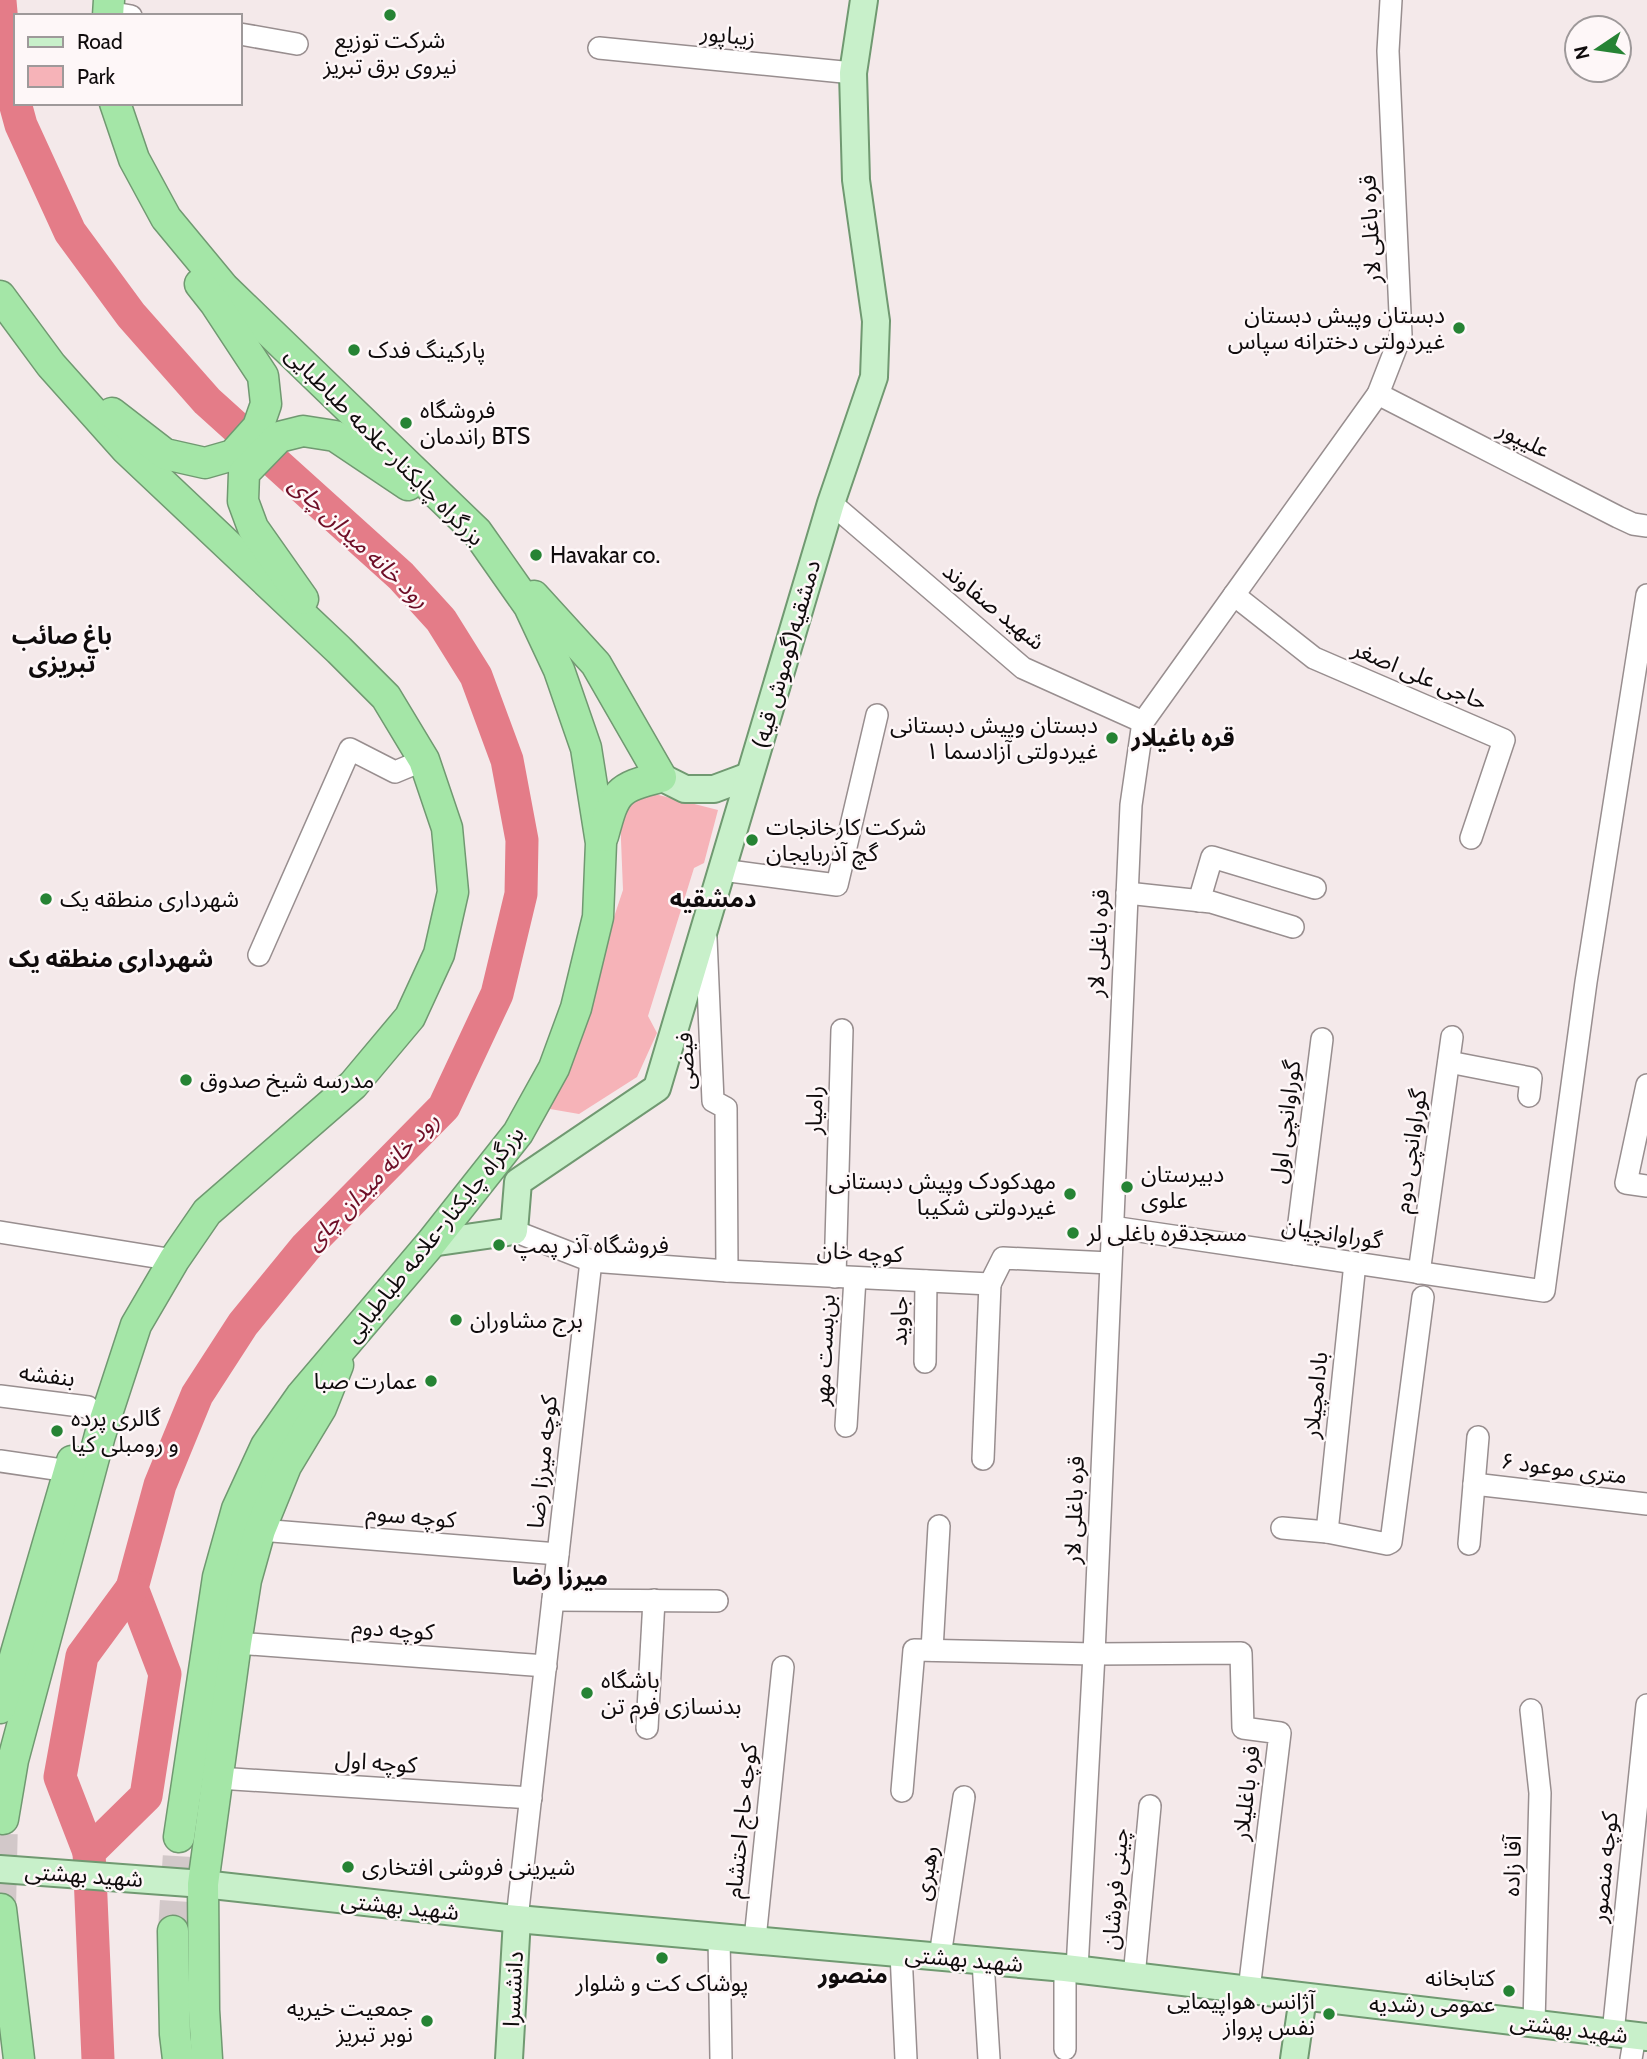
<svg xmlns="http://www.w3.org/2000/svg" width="1647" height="2059" viewBox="0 0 1647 2059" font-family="Cabin,'Noto Sans Arabic',sans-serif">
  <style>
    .green { fill: #f6b3b8 }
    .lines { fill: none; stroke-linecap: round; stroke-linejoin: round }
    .river { stroke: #e47c88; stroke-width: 33 }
    .highway-tunnel { stroke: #d2c8c9; stroke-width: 30; stroke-dasharray: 30 15; stroke-linecap: butt }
    .minor-casing { stroke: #988e8f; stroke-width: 24 }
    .major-casing { stroke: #709971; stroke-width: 30 }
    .highway-casing { stroke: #709971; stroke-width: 33 }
    .minor { stroke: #fff; stroke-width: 21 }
    .major { stroke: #c8f0ca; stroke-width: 26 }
    .highway { stroke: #a4e6a7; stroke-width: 30 }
    .poi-dot { fill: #268334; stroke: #fef7f8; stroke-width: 2.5 }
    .labels { text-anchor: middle; stroke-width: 5; stroke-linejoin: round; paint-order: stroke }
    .street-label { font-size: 23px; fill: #0f0b0c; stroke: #fef7f8 }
    .poi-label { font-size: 23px; fill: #0f0b0c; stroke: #fef7f8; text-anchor: start }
    .water-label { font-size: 24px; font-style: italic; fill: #6e0e27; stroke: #fef7f8 }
    .neighbourhood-label { font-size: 24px; font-weight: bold; fill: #0f0b0c; stroke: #fef7f8 }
  </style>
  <rect width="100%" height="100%" fill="#f4e9ea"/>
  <path class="green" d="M647,792L718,810L704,863L694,868L648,1016L657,1033L637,1077L579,1114L550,1109L623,890L620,815Z"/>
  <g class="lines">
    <g class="river">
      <path d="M0,1L6,70L21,125L70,232L131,315L207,401L401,576L441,620L476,676L507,760L522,840L521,894L497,994L444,1107L306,1247L243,1324L197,1395L160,1485L132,1588L165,1674L146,1796L89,1852L98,2059"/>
      <path d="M89,1852L60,1777L82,1656L132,1588"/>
    </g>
    <g class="highway-tunnel">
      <path d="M1,1909L3,1819"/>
      <path d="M173,1931L179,1837"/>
    </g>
    <defs>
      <g id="minor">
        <path d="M108,12L131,16"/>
        <path d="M240,34L297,44"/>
        <path d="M599,48L853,73"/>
        <path d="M1378,394L1618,517L1633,524L1647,526"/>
        <path d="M831,503L1023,668L1143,722"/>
        <path d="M1234,595L1314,658L1504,740L1471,838"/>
        <path d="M722,870L837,885L877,715"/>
        <path d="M1127,893L1211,902L1293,927"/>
        <path d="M1199,901L1212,857L1315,888"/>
        <path d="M706,938L713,1101L726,1108L727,1271"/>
        <path d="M259,955L350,749L395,772L424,760"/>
        <path d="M1449,1062L1531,1078L1529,1096"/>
        <path d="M1647,1085L1626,1183L1647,1186"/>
        <path d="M1112,1227L1544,1291L1586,982L1647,595"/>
        <path d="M514,1231L591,1261L727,1271L990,1284L1003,1258L1110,1263"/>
        <path d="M0,1232L174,1260"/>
        <path d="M1295,1254L1322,1039"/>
        <path d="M1419,1273L1452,1037"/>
        <path d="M835,1277L842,1030"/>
        <path d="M925,1362L926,1281"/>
        <path d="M0,1396L88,1407"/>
        <path d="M846,1426L855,1278"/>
        <path d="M983,1459L990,1284"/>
        <path d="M0,1461L69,1471"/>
        <path d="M1474,1484L1647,1504"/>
        <path d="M1282,1528L1327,1532L1387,1544L1391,1542L1423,1297"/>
        <path d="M260,1530L558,1554"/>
        <path d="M1327,1532L1355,1263"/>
        <path d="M1469,1544L1478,1437"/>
        <path d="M553,1600L717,1601"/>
        <path d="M236,1643L546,1666"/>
        <path d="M932,1650L939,1526"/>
        <path d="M1531,1710L1540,1793L1534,2023"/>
        <path d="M647,1728L654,1600"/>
        <path d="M218,1778L531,1798"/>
        <path d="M902,1791L914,1650L1094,1654L1241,1653L1243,1728L1280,1733L1249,1990"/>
        <path d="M517,1919L591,1261"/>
        <path d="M719,1936L721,2059"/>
        <path d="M755,1939L783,1667"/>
        <path d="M901,1953L906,2059"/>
        <path d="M940,1956L964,1797"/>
        <path d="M983,1961L989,2059"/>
        <path d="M1077,1969L1094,1654L1131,805L1143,722L1378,394L1401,335L1388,51L1391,0"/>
        <path d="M1134,1977L1150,1806"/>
        <path d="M1613,2033L1647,1705"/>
        <path d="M1065,2049V1968"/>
        <path d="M1631,2059L1635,2036"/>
      </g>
      <g id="major">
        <path d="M661,777L685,789H714L749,776"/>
        <path d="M431,1243L514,1231L518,1182L657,1088L831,503L874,377L876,321L856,180L853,73L864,0"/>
        <path d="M0,1869L203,1884L517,1919L1065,1968L1647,2037"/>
        <path d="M509,2059L517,1919"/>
        <path d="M1294,2059L1303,1997"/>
      </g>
      <g id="highway">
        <path d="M108,16L109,0"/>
        <path d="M115,103L134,159L166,218L224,288L477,532L529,606L559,670L586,748L601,843L598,917L576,1008L554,1068L518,1133L431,1243L301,1396L266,1446L237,1509L218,1577L179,1837"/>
        <path d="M0,296L51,365L126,449L339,650L386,697L424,760L447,828L453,892L439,954L410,1017L353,1085L207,1212L174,1260L136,1325L100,1435L13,1760L3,1819"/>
        <path d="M112,413L165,454L205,463L233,455L258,427L266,404L263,376L215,303L200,284"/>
        <path d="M534,596L596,664L661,777C616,788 615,792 603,836"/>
        <path d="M303,599L253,528L243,501L244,473L279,437L303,431L335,436L408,485"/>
        <path d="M0,1708L72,1461"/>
        <path d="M1,1909L19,2059"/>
        <path d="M173,1931L175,2034L178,2059"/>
        <path d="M207,2059L204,2010L203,1884L236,1643L246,1580L260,1530L286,1466L321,1408L338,1365"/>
      </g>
    </defs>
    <use href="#minor" class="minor-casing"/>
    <use href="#major" class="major-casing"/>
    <use href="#highway" class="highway-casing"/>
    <use href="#minor" class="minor"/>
    <use href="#major" class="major"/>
    <use href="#highway" class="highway"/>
  </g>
  <g class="poi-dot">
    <circle cx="390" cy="15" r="7"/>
    <circle cx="1459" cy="328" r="7"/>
    <circle cx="354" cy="350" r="7"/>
    <circle cx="406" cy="423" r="7"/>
    <circle cx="536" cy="555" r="7"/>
    <circle cx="1112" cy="738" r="7"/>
    <circle cx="752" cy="840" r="7"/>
    <circle cx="46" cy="899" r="7"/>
    <circle cx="186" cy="1080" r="7"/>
    <circle cx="1127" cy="1187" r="7"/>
    <circle cx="1070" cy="1194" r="7"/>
    <circle cx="1073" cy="1233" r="7"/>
    <circle cx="499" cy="1245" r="7"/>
    <circle cx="456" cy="1320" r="7"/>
    <circle cx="431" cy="1381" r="7"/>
    <circle cx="57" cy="1431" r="7"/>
    <circle cx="587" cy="1693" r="7"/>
    <circle cx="348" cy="1867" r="7"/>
    <circle cx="662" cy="1958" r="7"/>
    <circle cx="1509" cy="1991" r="7"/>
    <circle cx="1329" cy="2014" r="7"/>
    <circle cx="427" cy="2021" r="7"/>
  </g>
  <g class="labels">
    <g class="street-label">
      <text transform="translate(728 35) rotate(6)" y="8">زیباپور</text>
      <text transform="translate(1370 229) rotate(-93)" y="8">قره باغلی لار</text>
      <text transform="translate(1524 439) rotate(27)" y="8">علیپور</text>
      <text transform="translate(385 446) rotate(45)" y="8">بزرگراه چایکنار-علامه طباطبایی</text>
      <text transform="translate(994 606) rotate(39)" y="8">شهید صفاوند</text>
      <text transform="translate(786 654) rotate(-74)" y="8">دمشقیه(گوموش قیه)</text>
      <text transform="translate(1420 675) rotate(23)" y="8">حاجی علی اصغر</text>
      <text transform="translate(1098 943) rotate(-87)" y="8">قره باغلی لار</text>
      <text transform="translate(685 1061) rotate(-92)" y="8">فیضی</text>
      <text transform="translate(814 1110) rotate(-88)" y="8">رامیار</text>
      <text transform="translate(1285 1122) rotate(-83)" y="8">گوراوانچی اول</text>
      <text transform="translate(1410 1151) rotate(-82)" y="8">گوراوانچی دوم</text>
      <text transform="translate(1332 1233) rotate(9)" y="8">گوراوانچیان</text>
      <text transform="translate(434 1234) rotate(-51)" y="8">بزرگراه چایکنار-علامه طباطبایی</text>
      <text transform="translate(860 1252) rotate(3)" y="8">کوچه خان</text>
      <text transform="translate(899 1321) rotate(-89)" y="8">جاوید</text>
      <text transform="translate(824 1350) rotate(-87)" y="8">بن‌بست مهر</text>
      <text transform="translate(47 1375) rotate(7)" y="8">بنفشه</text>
      <text transform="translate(1315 1395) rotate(-84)" y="8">بادامچیلار</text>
      <text transform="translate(542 1462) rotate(-84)" y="8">کوچه میرزا رضا</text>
      <text transform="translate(1564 1468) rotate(7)" y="8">۶ متری موعود</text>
      <text transform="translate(1074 1510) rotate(-88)" y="8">قره باغلی لار</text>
      <text transform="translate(411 1516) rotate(5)" y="8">کوچه سوم</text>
      <text transform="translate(393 1629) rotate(4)" y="8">کوچه دوم</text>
      <text transform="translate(376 1762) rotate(4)" y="8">کوچه اول</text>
      <text transform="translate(1246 1793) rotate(-83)" y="8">قره باغلیلار</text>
      <text transform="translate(741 1821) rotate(-84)" y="8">کوچه حاج احتشام</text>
      <text transform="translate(1512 1866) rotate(-88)" y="8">آقا زاده</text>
      <text transform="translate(1604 1867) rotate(-84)" y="8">کوچه منصور</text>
      <text transform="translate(926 1873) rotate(-81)" y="8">رهبری</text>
      <text transform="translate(84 1875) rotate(4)" y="8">شهید بهشتی</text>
      <text transform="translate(1115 1889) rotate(-85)" y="8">چینی فروشان</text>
      <text transform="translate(400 1906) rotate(6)" y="8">شهید بهشتى</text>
      <text transform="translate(964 1959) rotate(5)" y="8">شهید بهشتى</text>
      <text transform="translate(513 1989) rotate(-87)" y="8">دانشسرا</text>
      <text transform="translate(1569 2028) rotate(7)" y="8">شهید بهشتى</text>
    </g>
    <g class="poi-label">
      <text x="390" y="48" text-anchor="middle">شرکت توزیع<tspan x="390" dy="26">نیروی برق تبریز</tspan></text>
      <text x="1445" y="323" text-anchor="end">دبستان وپیش دبستان<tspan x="1445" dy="26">غیردولتی دخترانه سپاس</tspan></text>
      <text x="368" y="358">پارکینگ فدک</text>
      <text x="420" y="418">فروشگاه<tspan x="420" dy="26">راندمان BTS</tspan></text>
      <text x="550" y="563">Havakar co.</text>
      <text x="1098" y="733" text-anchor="end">دبستان وپیش دبستانی<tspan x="1098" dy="26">غیردولتی آزادسما ۱</tspan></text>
      <text x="766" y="835">شرکت کارخانجات<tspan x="766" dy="26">گچ آذربایجان</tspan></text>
      <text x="60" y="907">شهرداری منطقه یک</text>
      <text x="200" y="1088">مدرسه شیخ صدوق</text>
      <text x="1141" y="1182">دبیرستان<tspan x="1141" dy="26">علوی</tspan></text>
      <text x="1056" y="1189" text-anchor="end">مهدکودک وپیش دبستانی<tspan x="1056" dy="26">غیردولتی شکیبا</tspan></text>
      <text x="1087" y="1241">مسجدقره باغلی لر</text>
      <text x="513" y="1253">فروشگاه آذر پمپ</text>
      <text x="470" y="1328">برج مشاوران</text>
      <text x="417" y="1389" text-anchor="end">عمارت صبا</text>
      <text x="71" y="1426">گالری پرده<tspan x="71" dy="26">و رومبلی کیا</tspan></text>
      <text x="601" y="1688">باشگاه<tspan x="601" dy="26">بدنسازی فرم تن</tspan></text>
      <text x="362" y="1875">شیرینی فروشی افتخاری</text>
      <text x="1495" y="1986" text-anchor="end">کتابخانه<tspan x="1495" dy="26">عمومی رشدیه</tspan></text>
      <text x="662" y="1991" text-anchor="middle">پوشاک کت و شلوار</text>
      <text x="1315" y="2009" text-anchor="end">آژانس هواپیمایی<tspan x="1315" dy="26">نفس پرواز</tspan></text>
      <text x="413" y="2016" text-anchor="end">جمعیت خیریه<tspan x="413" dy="26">نوبر تبریز</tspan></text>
    </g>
    <g class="water-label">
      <text transform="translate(359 542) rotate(43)" y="8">رود خانه میدان چای</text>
      <text transform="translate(372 1181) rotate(-46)" y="8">رود خانه میدان چای</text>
    </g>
    <g class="neighbourhood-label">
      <text x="62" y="644">باغ صائب<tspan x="62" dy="28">تبریزی</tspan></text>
      <text x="1183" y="746">قره باغیلار</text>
      <text x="713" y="907">دمشقیه</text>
      <text x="111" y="967">شهرداری منطقه یک</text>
      <text x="560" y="1585">میرزا رضا</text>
      <text x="853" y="1983">منصور</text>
    </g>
  </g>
  <rect x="14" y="14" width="228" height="91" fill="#fef7f8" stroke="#9e999a" stroke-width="2"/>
  <rect x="28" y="37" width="35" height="10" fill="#c8f0ca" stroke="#9e999a" stroke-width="2"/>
  <text x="77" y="49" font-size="21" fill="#0f0b0c">Road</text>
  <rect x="28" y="66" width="35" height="21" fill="#f6b3b8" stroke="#9e999a" stroke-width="2"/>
  <text x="77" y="84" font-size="21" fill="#0f0b0c">Park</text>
  <g transform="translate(1598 49) rotate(257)"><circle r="33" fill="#fef7f8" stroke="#9e999a" stroke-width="2"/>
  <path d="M0-5L12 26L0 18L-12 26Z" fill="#268334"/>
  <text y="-10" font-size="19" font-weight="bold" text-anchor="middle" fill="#0f0b0c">N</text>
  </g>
</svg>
